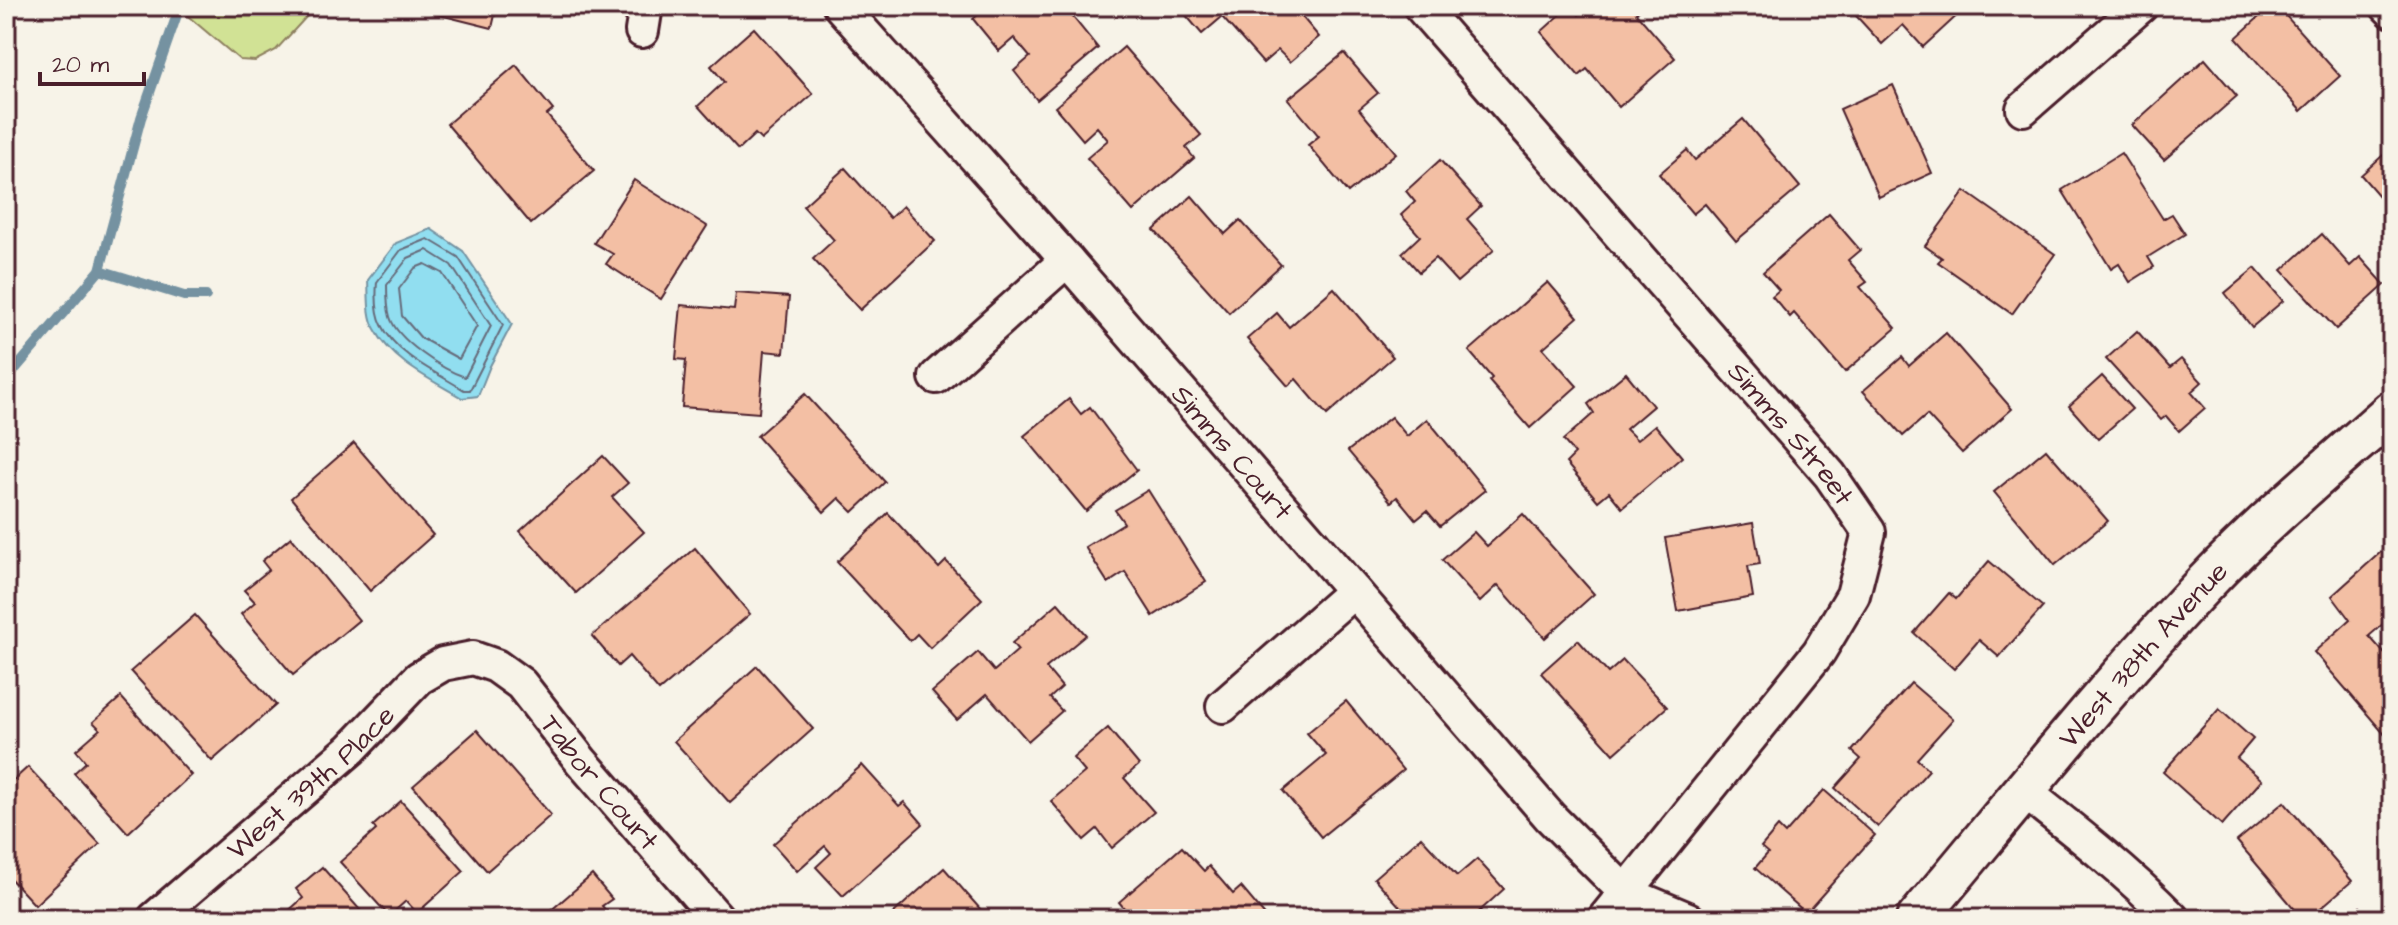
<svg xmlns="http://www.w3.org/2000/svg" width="2398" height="925" viewBox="0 0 2398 925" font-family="'Architects Daughter',sans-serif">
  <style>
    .green { fill: #d1e295; stroke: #8e8060; stroke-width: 2 }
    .water { fill: #91def0; stroke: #7592a1; stroke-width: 2 }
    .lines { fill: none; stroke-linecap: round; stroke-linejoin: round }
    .shore { stroke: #666b7a; stroke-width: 2 }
    .stream { stroke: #7592a1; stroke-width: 10 }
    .building { fill: #f3bfa4; stroke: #4a1f2b; stroke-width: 2 }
    .minor-casing { stroke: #4a1f2b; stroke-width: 38 }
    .tertiary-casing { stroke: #4a1f2b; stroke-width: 46 }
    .minor { stroke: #f7f3e8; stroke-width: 32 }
    .tertiary { stroke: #f7f3e8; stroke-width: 40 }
    .labels { text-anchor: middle; stroke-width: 6; stroke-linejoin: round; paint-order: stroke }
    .street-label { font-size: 28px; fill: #4a1f2b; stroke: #f7f3e8 }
  </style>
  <rect width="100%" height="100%" fill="#f7f3e8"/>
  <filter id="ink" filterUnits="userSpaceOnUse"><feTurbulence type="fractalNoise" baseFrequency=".0125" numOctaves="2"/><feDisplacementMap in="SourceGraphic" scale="16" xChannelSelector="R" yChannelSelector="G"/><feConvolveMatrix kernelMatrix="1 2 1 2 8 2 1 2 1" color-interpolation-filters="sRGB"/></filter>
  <g filter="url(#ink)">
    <path class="green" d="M176,6H310L308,15L276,50L255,61L240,60Z"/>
    <path class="water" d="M431,229L463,251L512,324L490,366L478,396L462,398C432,380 392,362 375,329C367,316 369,295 368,280L396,243Z"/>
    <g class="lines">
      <g class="shore">
        <path d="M428,239L458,257L503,325L470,390H464C436,372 397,356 382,325C376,313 376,294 377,282L401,250Z"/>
        <path d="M427,250L451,265L491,326L465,377C443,370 397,340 390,317C387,307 387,294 387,285L408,258Z"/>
        <path d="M425,264L442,273L477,326L459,359L421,338L402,316L399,289L415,268Z"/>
      </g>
      <g class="stream">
        <path d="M100,270L184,296H206"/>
        <path d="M6,380L100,270L141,118L180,6"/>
      </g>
    </g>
    <g class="building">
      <path d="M426,6H497L492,28L424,11Z"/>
      <path d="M988,6H1064L1098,48L1037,100L1014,71L1030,57L1014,38L999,51L973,19Z"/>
      <path d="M1178,6H1293L1319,37L1290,62L1278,50L1263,63L1222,17L1202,34Z"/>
      <path d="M1570,6L1579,15L1590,6H1645L1636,13L1675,58L1619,107L1587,69L1579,76L1541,32Z"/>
      <path d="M1847,6H1956L1961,12L1923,47L1903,25L1882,44Z"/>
      <path d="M2271,6H2277L2340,76L2301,111L2236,38Z"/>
      <path d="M754,28L813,94L761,140L755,134L738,150L698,106L724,82L711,66Z"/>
      <path d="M1124,47L1201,135L1186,148L1194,158L1133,211L1087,158L1108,140L1097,127L1083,140L1055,107Z"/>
      <path d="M1344,53L1378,93L1359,109L1396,153L1348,193L1308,145L1319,136L1288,99Z"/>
      <path d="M2205,59L2237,96L2164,160L2132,125Z"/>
      <path d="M516,65L553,110L547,115L594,171L531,224L447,124Z"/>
      <path d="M1893,85L1932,173L1879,197L1840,109Z"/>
      <path d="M1743,119L1800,187L1736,241L1705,204L1693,214L1659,174L1687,150L1695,160Z"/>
      <path d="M2392,147V211L2361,175Z"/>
      <path d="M2121,153L2163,219L2172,214L2185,234L2148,257L2154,267L2130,282L2119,264L2111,269L2062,190Z"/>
      <path d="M1440,160L1481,206L1467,219L1494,250L1457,282L1435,258L1419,272L1402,253L1420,236L1401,215L1415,202L1406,191Z"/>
      <path d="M845,168L890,218L903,206L935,241L860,310L813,259L834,240L803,206Z"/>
      <path d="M634,180L707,226L661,299L606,264L613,254L594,243Z"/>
      <path d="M1965,191L2055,254L2012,314L1938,262L1942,258L1925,246Z"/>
      <path d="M1192,196L1225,234L1240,220L1281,265L1229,313L1154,230Z"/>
      <path d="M1829,214L1860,250L1848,260L1867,282L1860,287L1896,328L1845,372L1794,313L1790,317L1772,296L1779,290L1763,272Z"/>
      <path d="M2322,234L2350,266L2360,257L2385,285L2336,329L2282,270Z"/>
      <path d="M2255,268L2283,301L2252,327L2225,293Z"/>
      <path d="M1548,282L1578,317L1543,348L1577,386L1530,428L1489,381L1492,378L1469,351Z"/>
      <path d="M1334,288L1393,357L1327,415L1296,379L1288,386L1247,339L1277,313L1289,327Z"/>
      <path d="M736,293L789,297L784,353L764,351L759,413L682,407L686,360L676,359L681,305L734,310Z"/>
      <path d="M2137,331L2170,368L2181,359L2202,382L2191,392L2205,408L2179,431L2166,416L2161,420L2106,359Z"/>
      <path d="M1946,333L2012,409L1962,453L1927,415L1903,436L1863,391L1902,357L1909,366Z"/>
      <path d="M1626,373L1653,406L1626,429L1637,440L1655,425L1682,457L1622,508L1609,492L1598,501L1566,463L1575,454L1563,440L1594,413L1588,404Z"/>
      <path d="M2102,376L2132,409L2098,439L2069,406Z"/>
      <path d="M805,394L885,482L853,512L839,498L824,512L757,436Z"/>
      <path d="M1069,399L1081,414L1090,407L1137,470L1086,511L1024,436Z"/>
      <path d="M1391,417L1407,436L1427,419L1485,490L1440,526L1427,511L1416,520L1397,497L1391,502L1348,451Z"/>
      <path d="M354,443L433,535L370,591L291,498Z"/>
      <path d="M2046,449L2108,521L2055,565L1994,492Z"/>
      <path d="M603,456L628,483L612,497L644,532L576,593L520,531Z"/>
      <path d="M1148,490L1206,582L1153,616L1125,572L1108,583L1085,547L1124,523L1115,510Z"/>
      <path d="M888,513L939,568L946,561L982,599L930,648L917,634L910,641L837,562Z"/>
      <path d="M1523,514L1594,594L1545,638L1498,585L1480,602L1442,560L1474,532L1487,546Z"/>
      <path d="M1753,523L1760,564L1748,566L1753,597L1678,611L1665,538Z"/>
      <path d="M291,537L359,620L293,675L241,614L255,602L244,590L269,570L262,561Z"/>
      <path d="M2392,542V616L2369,636L2392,662V743L2314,652L2350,620L2332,596Z"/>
      <path d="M695,548L750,614L659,691L629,656L618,666L592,636Z"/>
      <path d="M1989,561L2043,607L1999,657L1979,640L1954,669L1914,633L1949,593L1956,599Z"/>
      <path d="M1058,603L1086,635L1046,668L1062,687L1050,698L1062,711L1028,741L987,694L957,720L932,692L978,652L994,671L1018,650L1012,643Z"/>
      <path d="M195,615L276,705L212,761L131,671Z"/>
      <path d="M1578,640L1608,673L1623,660L1667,707L1614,754L1541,673Z"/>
      <path d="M757,666L813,729L730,803L674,741Z"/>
      <path d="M1911,683L1953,719L1917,759L1929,770L1878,827L1835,788L1861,759L1852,751Z"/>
      <path d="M121,697L191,775L128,833L74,773L86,762L76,750L100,729L93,722Z"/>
      <path d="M1346,701L1403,770L1321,837L1283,791L1326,755L1307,733Z"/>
      <path d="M2219,709L2253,739L2237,758L2262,780L2222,825L2163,772Z"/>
      <path d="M1108,728L1139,765L1124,778L1154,812L1112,848L1097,829L1084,840L1051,801L1085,772L1073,758Z"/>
      <path d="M477,730L551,815L487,871L413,786Z"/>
      <path d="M862,765L899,806L904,802L923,824L843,896L816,867L831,853L825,846L797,871L773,844Z"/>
      <path d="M28,767L100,844L35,905L6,874V787Z"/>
      <path d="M1824,790L1875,835L1806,913L1755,868L1768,853L1761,847L1778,827L1785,834Z"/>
      <path d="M401,801L464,871L417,913L406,901L389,916L340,862L376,830L373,826Z"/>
      <path d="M2284,802L2352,881L2308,919H2303L2237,841Z"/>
      <path d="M1421,837L1457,876L1477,859L1504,889L1471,919H1411L1374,878Z"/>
      <path d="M1182,847L1204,871L1209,866L1233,894L1241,887L1268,919H1133L1119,902Z"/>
      <path d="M322,867L368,919H292L286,913L303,898L296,889Z"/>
      <path d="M944,868L989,919H887Z"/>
      <path d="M592,875L612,899L602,906L613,919H541Z"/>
      <path d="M2360,907L2371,919H2346Z"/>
    </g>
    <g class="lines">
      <defs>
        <g id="minor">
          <path id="s1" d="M840,6L1067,260L1550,817L1626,893L1688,919"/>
          <path id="s2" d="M1420,6L1830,475L1869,532L1853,595L1819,652L1604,919"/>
          <path d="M2387,6L2392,11"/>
          <path d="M642,31L646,6"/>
          <path d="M2023,109L2141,6"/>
          <path d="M936,377L1067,260"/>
          <path d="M1223,706L1354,591"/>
          <path d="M2024,791C2076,832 2127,872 2173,919"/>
          <path id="s3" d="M154,919L351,749L419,678L443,664L473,658L496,666L521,684L581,761L718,919"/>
        </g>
        <g id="tertiary">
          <path id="s4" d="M1917,919C2012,806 2104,690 2205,583C2263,522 2329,467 2392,411"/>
        </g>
      </defs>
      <use href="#minor" class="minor-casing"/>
      <use href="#tertiary" class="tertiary-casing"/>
      <use href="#minor" class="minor"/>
      <use href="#tertiary" class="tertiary"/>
    </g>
  </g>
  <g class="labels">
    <g class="street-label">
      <text dy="10" stroke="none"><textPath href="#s2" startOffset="566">Simms Street</textPath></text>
      <text dy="10" stroke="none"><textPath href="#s1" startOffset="594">Simms Court</textPath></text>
      <text dy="10" stroke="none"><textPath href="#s4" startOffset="348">West 38th Avenue</textPath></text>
      <text dy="10" stroke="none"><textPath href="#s3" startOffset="208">West 39th Place</textPath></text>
      <text dy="10" stroke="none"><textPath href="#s3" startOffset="598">Tabor Court</textPath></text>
    </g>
  </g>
  <rect width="2398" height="925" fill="none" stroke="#f7f3e8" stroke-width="32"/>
  <rect x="16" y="16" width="2366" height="893" fill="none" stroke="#4a1f2b" stroke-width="3" filter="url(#ink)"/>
  <path d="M40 72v12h104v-12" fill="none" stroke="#4a1f2b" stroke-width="4"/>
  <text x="52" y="72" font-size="24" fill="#4a1f2b" stroke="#f7f3e8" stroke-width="6" paint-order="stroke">20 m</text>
</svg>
